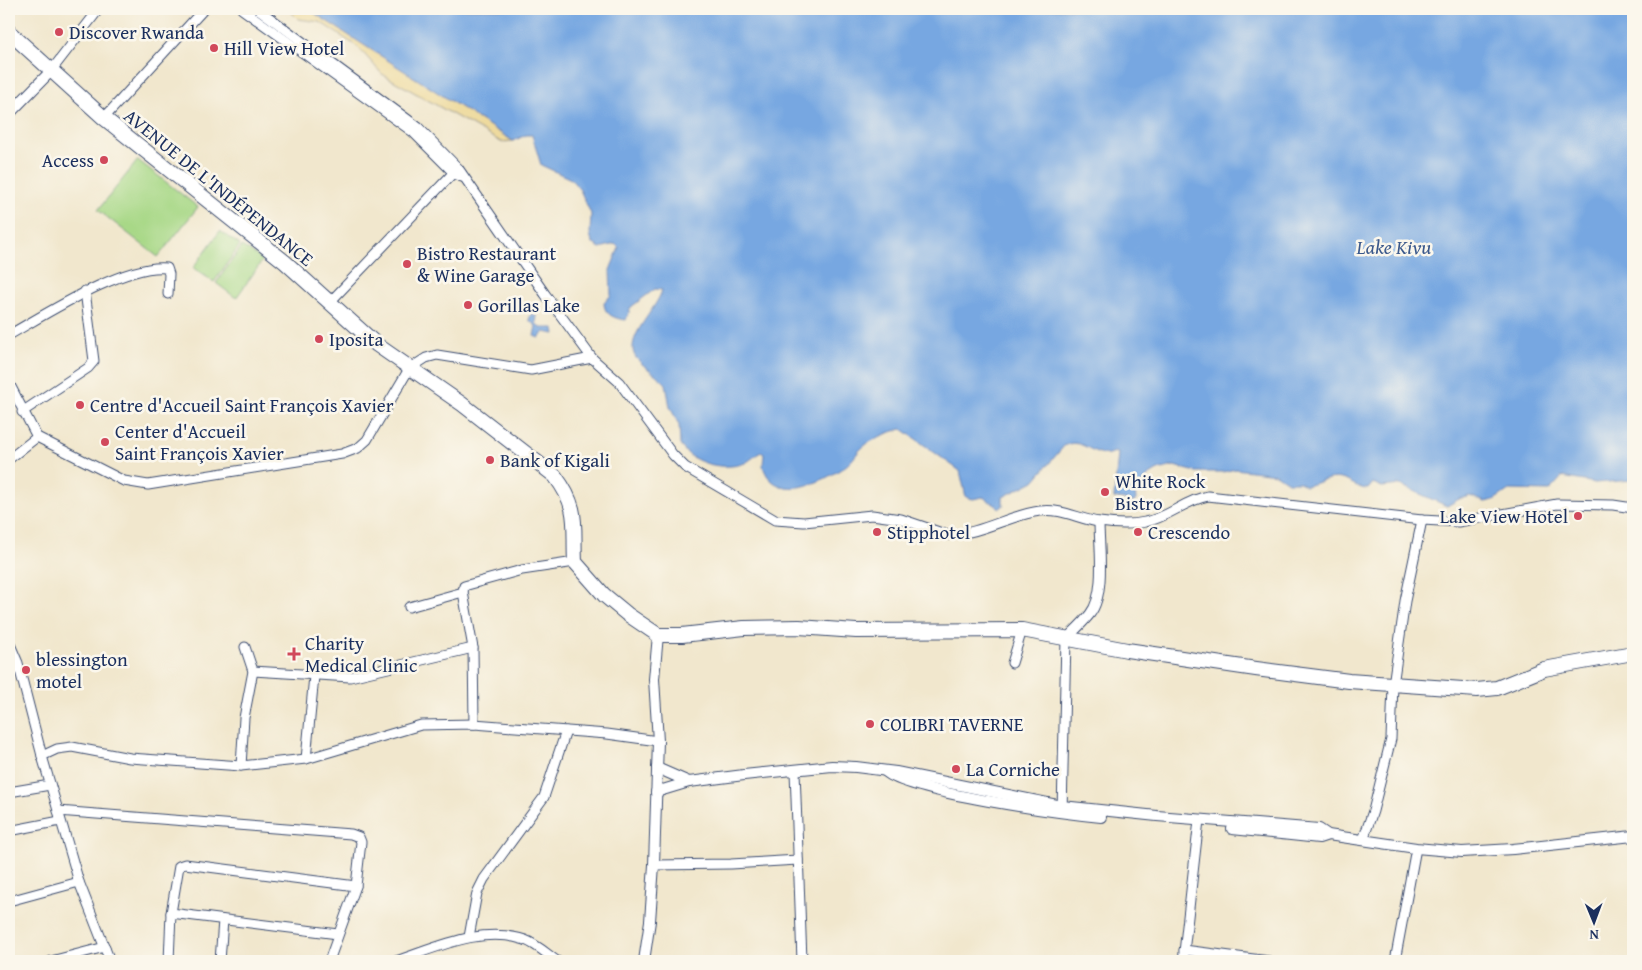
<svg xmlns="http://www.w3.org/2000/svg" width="1642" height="970" viewBox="0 0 1642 970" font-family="'Gentium Book Plus',serif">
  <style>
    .green { fill: #a8d887; stroke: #628472 }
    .sand { fill: #eeda9e; stroke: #84847e }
    .water { fill: #77a7e1; stroke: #496ba0 }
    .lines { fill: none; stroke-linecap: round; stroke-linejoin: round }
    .minor-casing { stroke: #3b4b6f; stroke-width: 11 }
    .tertiary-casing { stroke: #3b4b6f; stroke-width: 12 }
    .trunk-casing { stroke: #3b4b6f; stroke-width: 16 }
    .minor { stroke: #fff; stroke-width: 9 }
    .tertiary { stroke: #fff; stroke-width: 10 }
    .trunk { stroke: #fff; stroke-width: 14 }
    .poi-dot { fill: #d1495b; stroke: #fbf7ec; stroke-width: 2 }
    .labels { text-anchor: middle; stroke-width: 5; stroke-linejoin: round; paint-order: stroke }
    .poi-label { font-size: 19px; fill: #1b2f5e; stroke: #fbf7ec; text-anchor: start }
    .street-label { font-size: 19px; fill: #1b2f5e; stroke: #fbf7ec }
    .water-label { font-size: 20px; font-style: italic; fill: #3b598c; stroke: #fbf7ec }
  </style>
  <rect width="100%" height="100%" fill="#fbf7ec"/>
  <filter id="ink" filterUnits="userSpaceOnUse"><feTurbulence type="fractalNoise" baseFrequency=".02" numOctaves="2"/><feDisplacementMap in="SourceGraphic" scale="10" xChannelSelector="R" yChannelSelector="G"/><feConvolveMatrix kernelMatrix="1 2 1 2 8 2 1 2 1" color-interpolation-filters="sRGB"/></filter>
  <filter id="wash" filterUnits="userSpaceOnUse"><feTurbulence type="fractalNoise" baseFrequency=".0096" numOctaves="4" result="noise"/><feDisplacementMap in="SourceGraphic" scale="20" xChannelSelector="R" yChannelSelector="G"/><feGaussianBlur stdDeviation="1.12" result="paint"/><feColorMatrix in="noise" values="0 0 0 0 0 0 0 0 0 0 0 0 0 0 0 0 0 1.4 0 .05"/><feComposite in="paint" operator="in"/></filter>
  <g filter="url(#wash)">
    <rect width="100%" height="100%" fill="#f1e7cd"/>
    <g class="green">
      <path d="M138,160L198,207L158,257L98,210Z"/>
      <path d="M220,231L240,245L214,282L193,268Z"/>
      <path d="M242,246L263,260L236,298L216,283Z"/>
    </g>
    <path class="sand" d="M288,9H308L513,141L501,142L382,74L358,47L320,22L298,19Z"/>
    <g class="water">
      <path d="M308,9H1633V480L1595,483L1562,477L1549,491L1509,490L1494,500L1485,502L1470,496L1459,499L1447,506L1400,485L1382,487L1373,483L1368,489C1358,489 1351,481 1341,479C1329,476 1317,484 1305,486L1300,482H1288L1276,474L1235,469L1223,472H1196L1174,466L1158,470L1148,476L1135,490L1136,500L1134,502L1114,498L1118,453C1112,451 1108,456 1102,454C1088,450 1078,438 1064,446L1034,481L1003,497V506L1000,508L983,497L973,499L966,497L960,471L902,429C891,431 872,439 863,447C857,452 854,459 848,464C828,480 778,505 764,469C762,464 764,459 764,454L761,452C755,455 751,460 745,463C724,471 692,464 680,445L679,425L670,407L666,384C658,375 644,367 637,359C621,340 657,310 662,290L655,289L631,307L626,320C616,319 604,315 604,303L611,295L610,270L619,248L615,244L600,248L592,243L590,233L591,214L580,190L571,179L541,165L532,135H526L513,141Z"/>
      <path d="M531,314L537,316L536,323L540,328H554L555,334L544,332L539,338L534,336L536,326L529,320Z"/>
    </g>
  </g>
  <g filter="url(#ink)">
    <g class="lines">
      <defs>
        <g id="minor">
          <path d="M242,9L413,132L456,175L462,177"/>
          <path d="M258,9L418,127L458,168L545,294L592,358L619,382L673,455L685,467L775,520L804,522L872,515L901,519L948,535C982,534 1009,515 1040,511C1062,508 1078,519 1099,522C1113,524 1132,525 1145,522C1168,518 1185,500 1208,496L1422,520L1458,522L1557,504L1613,505L1633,508"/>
          <path d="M51,71L99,9"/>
          <path d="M104,118L204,9"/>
          <path d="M330,302L456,170"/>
          <path d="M9,335C46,314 125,263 167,268L169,274L168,294"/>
          <path d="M9,383L37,437L124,481L148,485L342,454L358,448L367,440L409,369L426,358L437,355L531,370L592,358"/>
          <path d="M22,412L88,368L94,361L85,291"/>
          <path d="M9,459L37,437"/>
          <path d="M463,592L473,648L474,724"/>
          <path d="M409,607L463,592L464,586L522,570L575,562"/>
          <path d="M9,642L18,663L42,756"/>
          <path d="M1012,663L1022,630"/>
          <path d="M253,671L350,677L473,648"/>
          <path d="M306,759L314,676"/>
          <path d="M241,766L244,718L253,671L245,647"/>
          <path d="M795,771L802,961"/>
          <path d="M9,792L50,785"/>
          <path d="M58,811L351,834L359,837L361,842L356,886L329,961"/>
          <path d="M1062,812L1066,639C1074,631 1083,623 1090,614C1106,594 1099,547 1099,522"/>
          <path d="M9,831L60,821"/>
          <path d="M1363,840L1373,811L1391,739L1393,685L1405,601L1422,520"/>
          <path d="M654,865L731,864L798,860"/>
          <path d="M9,901L79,882"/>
          <path d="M171,913L338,934"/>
          <path d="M469,937L477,893L484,879L544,797L566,731"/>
          <path d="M1184,950L1269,961"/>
          <path d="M51,961L105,947"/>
          <path d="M110,961L79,882L42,756L57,749L72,747L130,758L241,766L306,759L421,725L474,724L607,734L658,741"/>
          <path d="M169,961L171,913L179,866L185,864L356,886"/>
          <path d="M220,961L223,920"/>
          <path d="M396,961C436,948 482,925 525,940C536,944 547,954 557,961"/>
          <path d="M1183,961L1199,820"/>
          <path d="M1395,961L1416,848"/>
        </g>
        <g id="tertiary">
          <path d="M9,114L51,71"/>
          <path d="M657,768L689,782"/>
          <path d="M886,772C911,793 1061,813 1101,817"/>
          <path d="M656,792L689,782L744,775L832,766L856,767L896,772L1062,806L1157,816L1319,829L1328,835L1416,848L1462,852L1513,849L1633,836"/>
          <path d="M1232,829L1319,838L1328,835"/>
          <path d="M644,961L650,921L654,865L658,741L654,679L658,635"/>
        </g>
        <path id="trunk" d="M9,32L104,118L285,262L377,345L462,404L555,476C580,509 573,524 575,562L604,595L627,614L658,635H682L744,628L799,627L856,631L1022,630L1127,650L1256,669L1349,681L1477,690L1497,688L1544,669L1633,653"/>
      </defs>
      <use href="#minor" class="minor-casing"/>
      <use href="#tertiary" class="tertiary-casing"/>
      <use href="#trunk" class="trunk-casing"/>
      <use href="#minor" class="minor"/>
      <use href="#tertiary" class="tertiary"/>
      <use href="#trunk" class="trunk"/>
    </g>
  </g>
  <g class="poi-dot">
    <circle cx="59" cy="32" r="5"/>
    <circle cx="214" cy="48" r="5"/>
    <circle cx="104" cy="160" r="5"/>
    <circle cx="407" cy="264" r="5"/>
    <circle cx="468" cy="305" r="5"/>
    <circle cx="319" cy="339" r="5"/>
    <circle cx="80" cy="405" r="5"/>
    <circle cx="105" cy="442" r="5"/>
    <circle cx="490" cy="460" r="5"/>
    <circle cx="1105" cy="492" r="5"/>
    <circle cx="1578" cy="516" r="5"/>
    <circle cx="877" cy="532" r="5"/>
    <circle cx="1138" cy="532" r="5"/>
    <path d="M291.5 646.5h5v5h5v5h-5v5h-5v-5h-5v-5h5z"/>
    <circle cx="26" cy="670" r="5"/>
    <circle cx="870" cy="724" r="5"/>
    <circle cx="956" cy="769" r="5"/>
  </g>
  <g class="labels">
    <g class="poi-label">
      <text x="69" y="39">Discover Rwanda</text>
      <text x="224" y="55">Hill View Hotel</text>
      <text x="94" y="167" text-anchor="end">Access</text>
      <text x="417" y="260">Bistro Restaurant<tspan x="417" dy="22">&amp; Wine Garage</tspan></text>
      <text x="478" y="312">Gorillas Lake</text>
      <text x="329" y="346">Iposita</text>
      <text x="90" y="412">Centre d'Accueil Saint François Xavier</text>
      <text x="115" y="438">Center d'Accueil<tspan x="115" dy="22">Saint François Xavier</tspan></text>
      <text x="500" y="467">Bank of Kigali</text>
      <text x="1115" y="488">White Rock<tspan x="1115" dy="22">Bistro</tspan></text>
      <text x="1568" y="523" text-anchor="end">Lake View Hotel</text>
      <text x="887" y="539">Stipphotel</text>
      <text x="1148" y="539">Crescendo</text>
      <text x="305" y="650">Charity<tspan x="305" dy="22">Medical Clinic</tspan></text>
      <text x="36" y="666">blessington<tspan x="36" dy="22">motel</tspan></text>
      <text x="880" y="731">COLIBRI TAVERNE</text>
      <text x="966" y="776">La Corniche</text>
    </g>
    <g class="street-label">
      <text transform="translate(219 187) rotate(39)" y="7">AVENUE DE L'INDÉPENDANCE</text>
    </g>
    <g class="water-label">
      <text x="1394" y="254">Lake Kivu</text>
    </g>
  </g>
  <rect width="1642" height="970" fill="none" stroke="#fbf7ec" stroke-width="30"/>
  <g transform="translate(1594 922) rotate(179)" stroke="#fbf7ec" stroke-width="4" paint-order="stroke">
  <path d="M0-4L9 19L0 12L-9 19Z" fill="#1b2f5e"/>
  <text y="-8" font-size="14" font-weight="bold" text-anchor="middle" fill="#1b2f5e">N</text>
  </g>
</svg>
